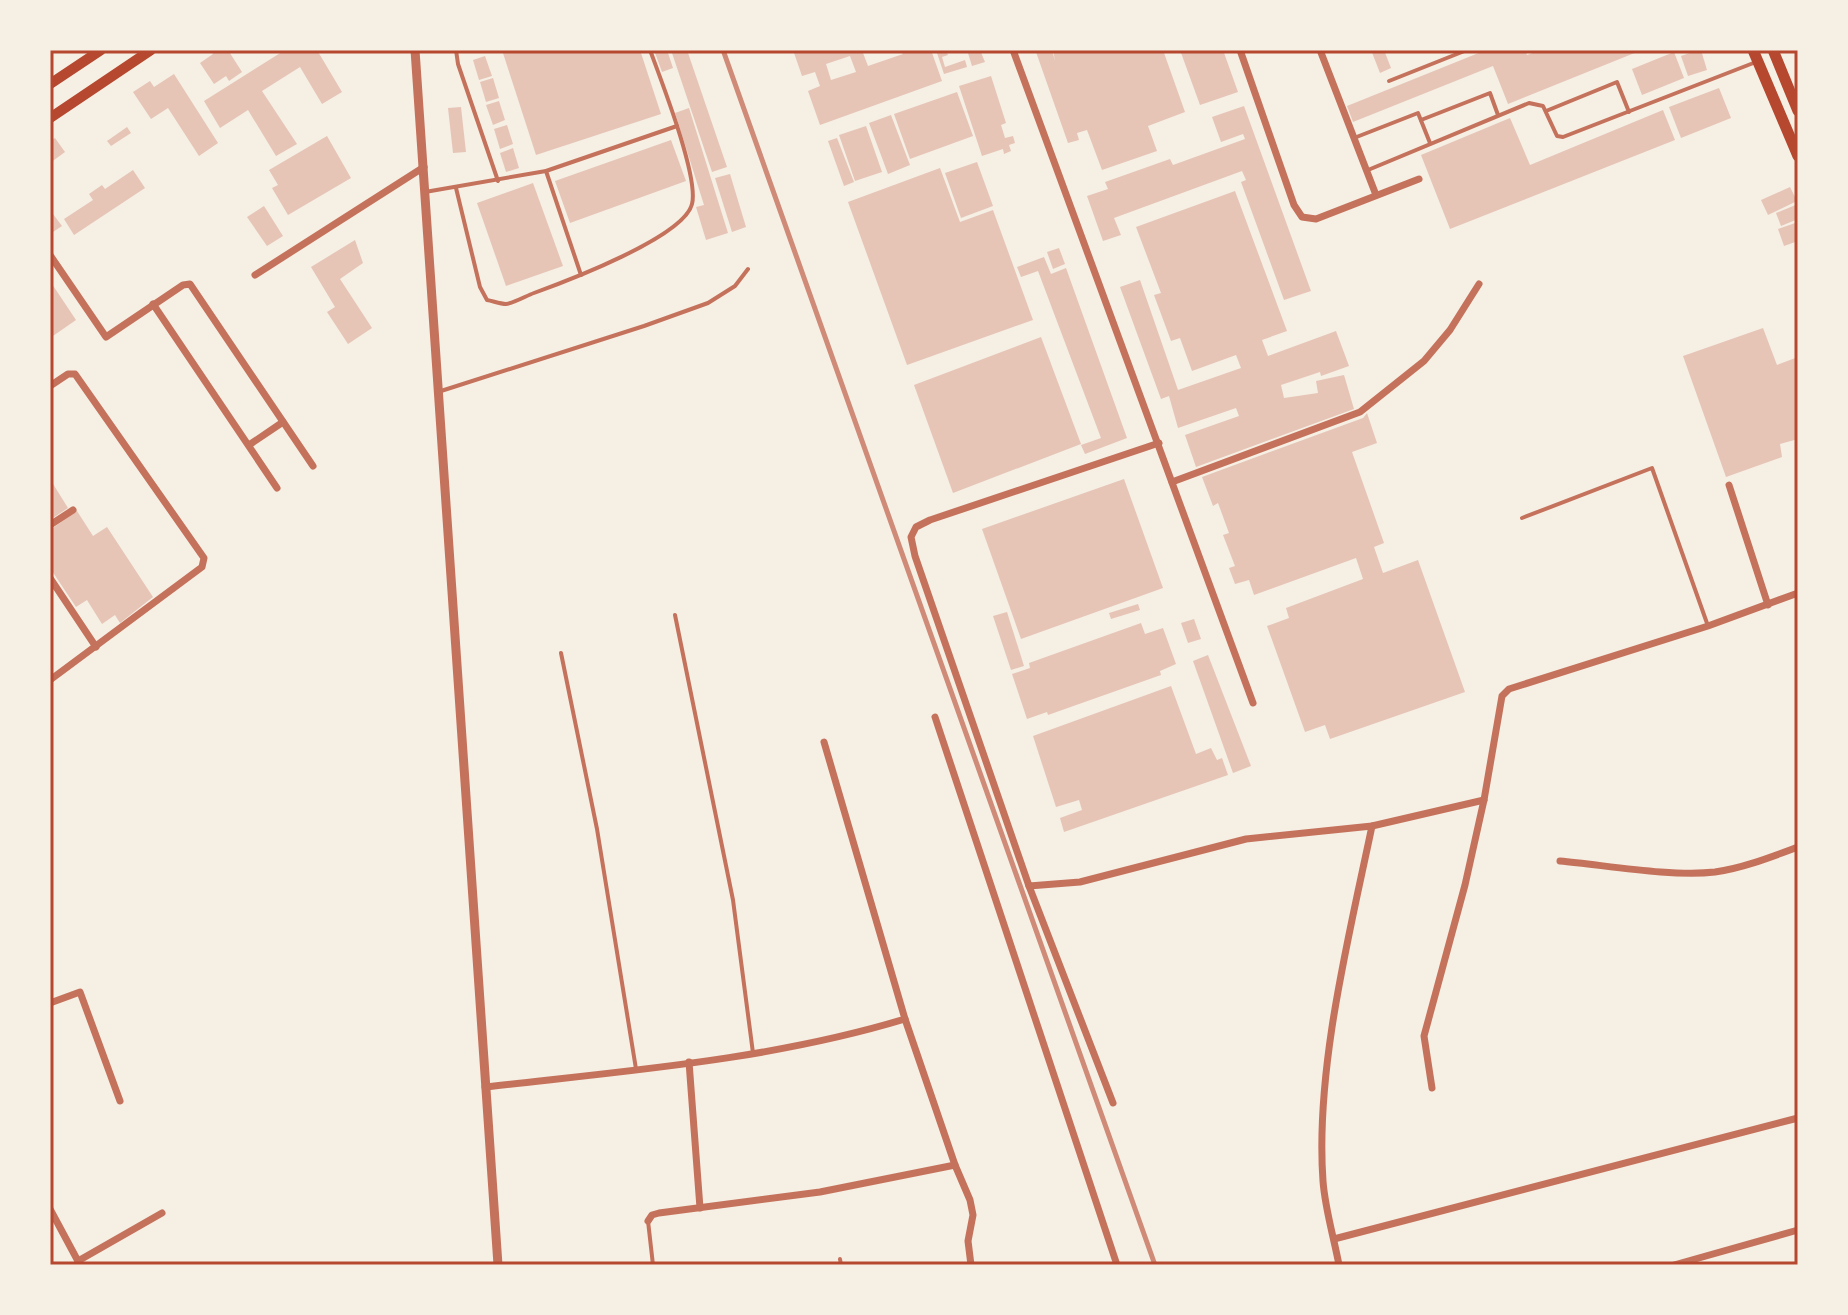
<svg xmlns="http://www.w3.org/2000/svg" width="1848" height="1315" viewBox="0 0 1848 1315" font-family="Mulish,sans-serif">
  <style>
    .building { fill: #e6c5b7; fill-rule: evenodd }
    .lines { fill: none; stroke-linecap: round; stroke-linejoin: round }
    .service { stroke: #c5725c; stroke-width: 4 }
    .minor { stroke: #c5725c; stroke-width: 7 }
    .tertiary { stroke: #c5725c; stroke-width: 9 }
    .secondary { stroke: #b5482f; stroke-width: 10 }
    .primary { stroke: #b5482f; stroke-width: 11 }
    .rail { stroke: #cf8b77; stroke-width: 5 }
    .neatline { fill: none; stroke: #b5482f; stroke-width: 3 }
  </style>
  <rect width="100%" height="100%" fill="#f6efe4"/>
  <g class="building">
    <path d="M214,50H228L242,72L229,81L226,76L214,84L200,63L213,54L212,52Z"/>
    <path d="M285,50H317L342,92L322,104L300,67L262,91L297,144L276,156L248,110L220,128L204,101Z"/>
    <path d="M502,50H640L661,114L536,155Z"/>
    <path d="M654,50H667L673,68L662,72Z"/>
    <path d="M671,50H687L727,167L712,172Z"/>
    <path d="M793,50H869L863,53L868,66L903,54L898,50H931L942,81L820,125L808,91L820,86L815,72L802,76ZM850,56L856,72L831,80L826,64Z"/>
    <path d="M936,50H946L948,55L942,57L945,67L965,60L967,67L944,74Z"/>
    <path d="M967,50H980L985,62L972,66Z"/>
    <path d="M1043,50H1052L1055,61L1053,50H1163L1185,112L1148,126L1157,151L1102,170L1087,130L1077,133L1079,140L1068,143L1036,52Z"/>
    <path d="M1180,50H1223L1238,92L1200,105Z"/>
    <path d="M1371,50H1384L1391,68L1380,73Z"/>
    <path d="M1486,50H1525L1527,55L1541,50H1642L1508,104L1493,66L1353,122L1347,106Z"/>
    <path d="M1698,50H1701L1707,70L1688,76L1681,56Z"/>
    <path d="M1674,52L1684,78L1642,95L1632,69Z"/>
    <path d="M485,56L492,76L479,80L473,60Z"/>
    <path d="M174,74L218,143L199,156L168,108L151,119L133,92L150,81L154,87Z"/>
    <path d="M991,76L1006,123L1001,125L1005,138L1013,136L1015,143L1009,145L1011,151L1004,154L1003,149L982,156L959,86Z"/>
    <path d="M493,78L499,98L486,102L480,82Z"/>
    <path d="M1719,88L1731,118L1681,138L1669,107Z"/>
    <path d="M957,92L973,136L910,159L894,114Z"/>
    <path d="M499,101L505,120L493,125L486,105Z"/>
    <path d="M1244,106L1311,291L1284,300L1241,182L1246,180L1242,171L1114,218L1121,235L1103,241L1087,196L1108,189L1105,182L1170,159L1173,165L1245,139L1243,134L1221,142L1212,117Z"/>
    <path d="M461,107L466,152L453,153L448,108Z"/>
    <path d="M689,108L728,233L706,240L696,207L704,205L675,113Z"/>
    <path d="M1663,110L1675,140L1450,229L1421,155L1510,118L1530,165Z"/>
    <path d="M891,115L910,165L888,174L869,123Z"/>
    <path d="M507,125L513,144L500,149L494,129Z"/>
    <path d="M866,126L882,172L855,181L839,135Z"/>
    <path d="M127,127L131,133L111,146L107,141Z"/>
    <path d="M327,136L351,178L288,215L272,188L278,185L269,170Z"/>
    <path d="M55,138L65,152L50,163V141Z"/>
    <path d="M837,138L854,182L844,186L828,141Z"/>
    <path d="M671,140L686,181L570,223L555,181Z"/>
    <path d="M513,148L519,168L506,172L500,153Z"/>
    <path d="M977,162L993,206L961,218L945,173Z"/>
    <path d="M940,168L960,222L993,210L1033,320L907,365L848,202Z"/>
    <path d="M133,170L145,188L74,235L64,219L93,200L89,194L102,185L105,189Z"/>
    <path d="M730,174L746,227L732,232L715,178Z"/>
    <path d="M533,183L563,266L506,286L477,203Z"/>
    <path d="M1790,187L1797,201L1768,215L1761,200Z"/>
    <path d="M1235,191L1287,331L1262,340L1268,356L1336,331L1349,366L1321,376L1320,372L1281,385L1284,398L1318,393L1316,381L1344,375L1354,409L1196,467L1185,435L1239,416L1236,408L1178,428L1169,396L1161,399L1120,287L1140,280L1178,390L1241,368L1236,355L1192,371L1180,338L1171,341L1154,295L1161,293L1136,227Z"/>
    <path d="M1798,204V219L1781,226L1776,213Z"/>
    <path d="M264,206L283,236L267,246L247,217Z"/>
    <path d="M50,210L62,226L50,234Z"/>
    <path d="M1798,222V241L1784,246L1778,229Z"/>
    <path d="M355,240L363,263L340,279L372,328L348,344L327,312L335,307L311,267Z"/>
    <path d="M1059,248L1065,264L1053,269L1047,252Z"/>
    <path d="M1044,257L1051,274L1066,268L1127,438L1085,454L1081,445L1101,438L1038,271L1021,277L1017,267Z"/>
    <path d="M50,281L76,320L50,338Z"/>
    <path d="M1763,328L1777,365L1798,357V439L1780,444L1782,457L1726,477L1683,356Z"/>
    <path d="M1041,337L1081,444L953,493L914,385Z"/>
    <path d="M1367,413L1377,443L1352,452L1384,543L1374,547L1383,573L1418,560L1465,692L1330,739L1325,725L1305,732L1267,626L1289,618L1286,608L1363,579L1356,558L1254,595L1249,580L1235,584L1229,568L1235,566L1223,535L1229,533L1218,503L1213,506L1202,477L1363,418Z"/>
    <path d="M50,479L68,508L50,520Z"/>
    <path d="M1124,479L1163,588L1021,639L982,529Z"/>
    <path d="M77,511L93,536L107,527L153,597L120,623L115,615L102,624L87,600L76,607L50,568V530Z"/>
    <path d="M1138,604L1140,610L1111,619L1109,613Z"/>
    <path d="M1007,612L1024,666L1011,670L993,616Z"/>
    <path d="M1194,619L1201,639L1188,643L1181,623Z"/>
    <path d="M1141,623L1145,634L1163,628L1176,664L1160,671L1161,675L1048,715L1047,712L1027,719L1012,674L1030,668L1029,663Z"/>
    <path d="M1208,655L1251,766L1233,773L1193,661Z"/>
    <path d="M1171,686L1196,754L1211,748L1217,760L1222,758L1228,775L1064,832L1060,818L1082,810L1079,800L1056,807L1033,736Z"/>
  </g>
  <g class="lines">
    <g class="service">
      <path d="M456,50L458,64L498,181"/>
      <path d="M1389,81L1467,50"/>
      <path d="M1546,111L1617,82L1629,112"/>
      <path d="M1421,120L1490,93L1498,115"/>
      <path d="M1354,138L1418,113L1430,143"/>
      <path d="M1368,170L1529,103L1543,106L1557,136L1563,137L1756,62"/>
      <path d="M546,171L581,275"/>
      <path d="M456,188L480,287L487,300C493,301 500,304 506,304C514,303 526,296 534,293C567,281 684,237 692,204C699,177 661,80 650,50"/>
      <path d="M425,192L546,171L677,126"/>
      <path d="M441,391L644,326L708,303L735,286L748,269"/>
      <path d="M1522,518L1652,468L1708,626"/>
      <path d="M675,615L733,900L753,1053"/>
      <path d="M561,653L597,829L636,1069"/>
      <path d="M648,1221L653,1265"/>
      <path d="M840,1259L841,1265"/>
    </g>
    <g class="minor">
      <path d="M1013,50L1253,703"/>
      <path d="M1240,50L1294,205L1302,217L1316,219L1419,179"/>
      <path d="M1320,50L1376,195"/>
      <path d="M50,255L106,337L183,285L190,284L313,466"/>
      <path d="M255,275L424,167"/>
      <path d="M153,304L277,488"/>
      <path d="M50,386L68,374H75L204,558L202,567L50,680"/>
      <path d="M1159,443L930,520L916,527L911,537L915,556L1029,886L1080,882L1246,839L1372,826L1484,800"/>
      <path d="M249,445L283,422"/>
      <path d="M1172,482L1360,412L1424,361L1450,330L1479,284"/>
      <path d="M1729,485L1768,605"/>
      <path d="M50,525L73,510"/>
      <path d="M50,578L96,647"/>
      <path d="M935,717L1117,1265"/>
      <path d="M824,742L905,1019L955,1165L970,1200L973,1215L968,1241L971,1265"/>
      <path d="M1560,861C1605,865 1671,877 1715,872C1743,868 1771,857 1798,847"/>
      <path d="M1029,886L1113,1103"/>
      <path d="M50,1003L80,992L120,1101"/>
      <path d="M689,1062L700,1208"/>
      <path d="M485,1087C625,1071 770,1060 905,1019"/>
      <path d="M1432,1088L1424,1036L1465,885L1484,800L1502,696L1509,689L1708,626L1798,593"/>
      <path d="M50,1209L79,1263"/>
      <path d="M648,1221L652,1215L659,1213L820,1192L955,1165"/>
      <path d="M1334,1239L1798,1118"/>
      <path d="M78,1261L162,1213"/>
      <path d="M1339,1265C1334,1238 1325,1209 1323,1181C1315,1070 1349,936 1372,826"/>
      <path d="M1674,1265L1798,1230"/>
    </g>
    <path class="tertiary" d="M415,50L498,1265"/>
    <g class="secondary">
      <path d="M50,84L101,50"/>
      <path d="M50,118L151,50"/>
    </g>
    <g class="primary">
      <path d="M1753,50L1798,156"/>
      <path d="M1773,50L1798,111"/>
    </g>
    <path class="rail" d="M723,50L1155,1265"/>
  </g>
  <rect width="1848" height="1315" fill="none" stroke="#f6efe4" stroke-width="104"/>
  <rect x="52" y="52" width="1744" height="1211" class="neatline"/>
</svg>
